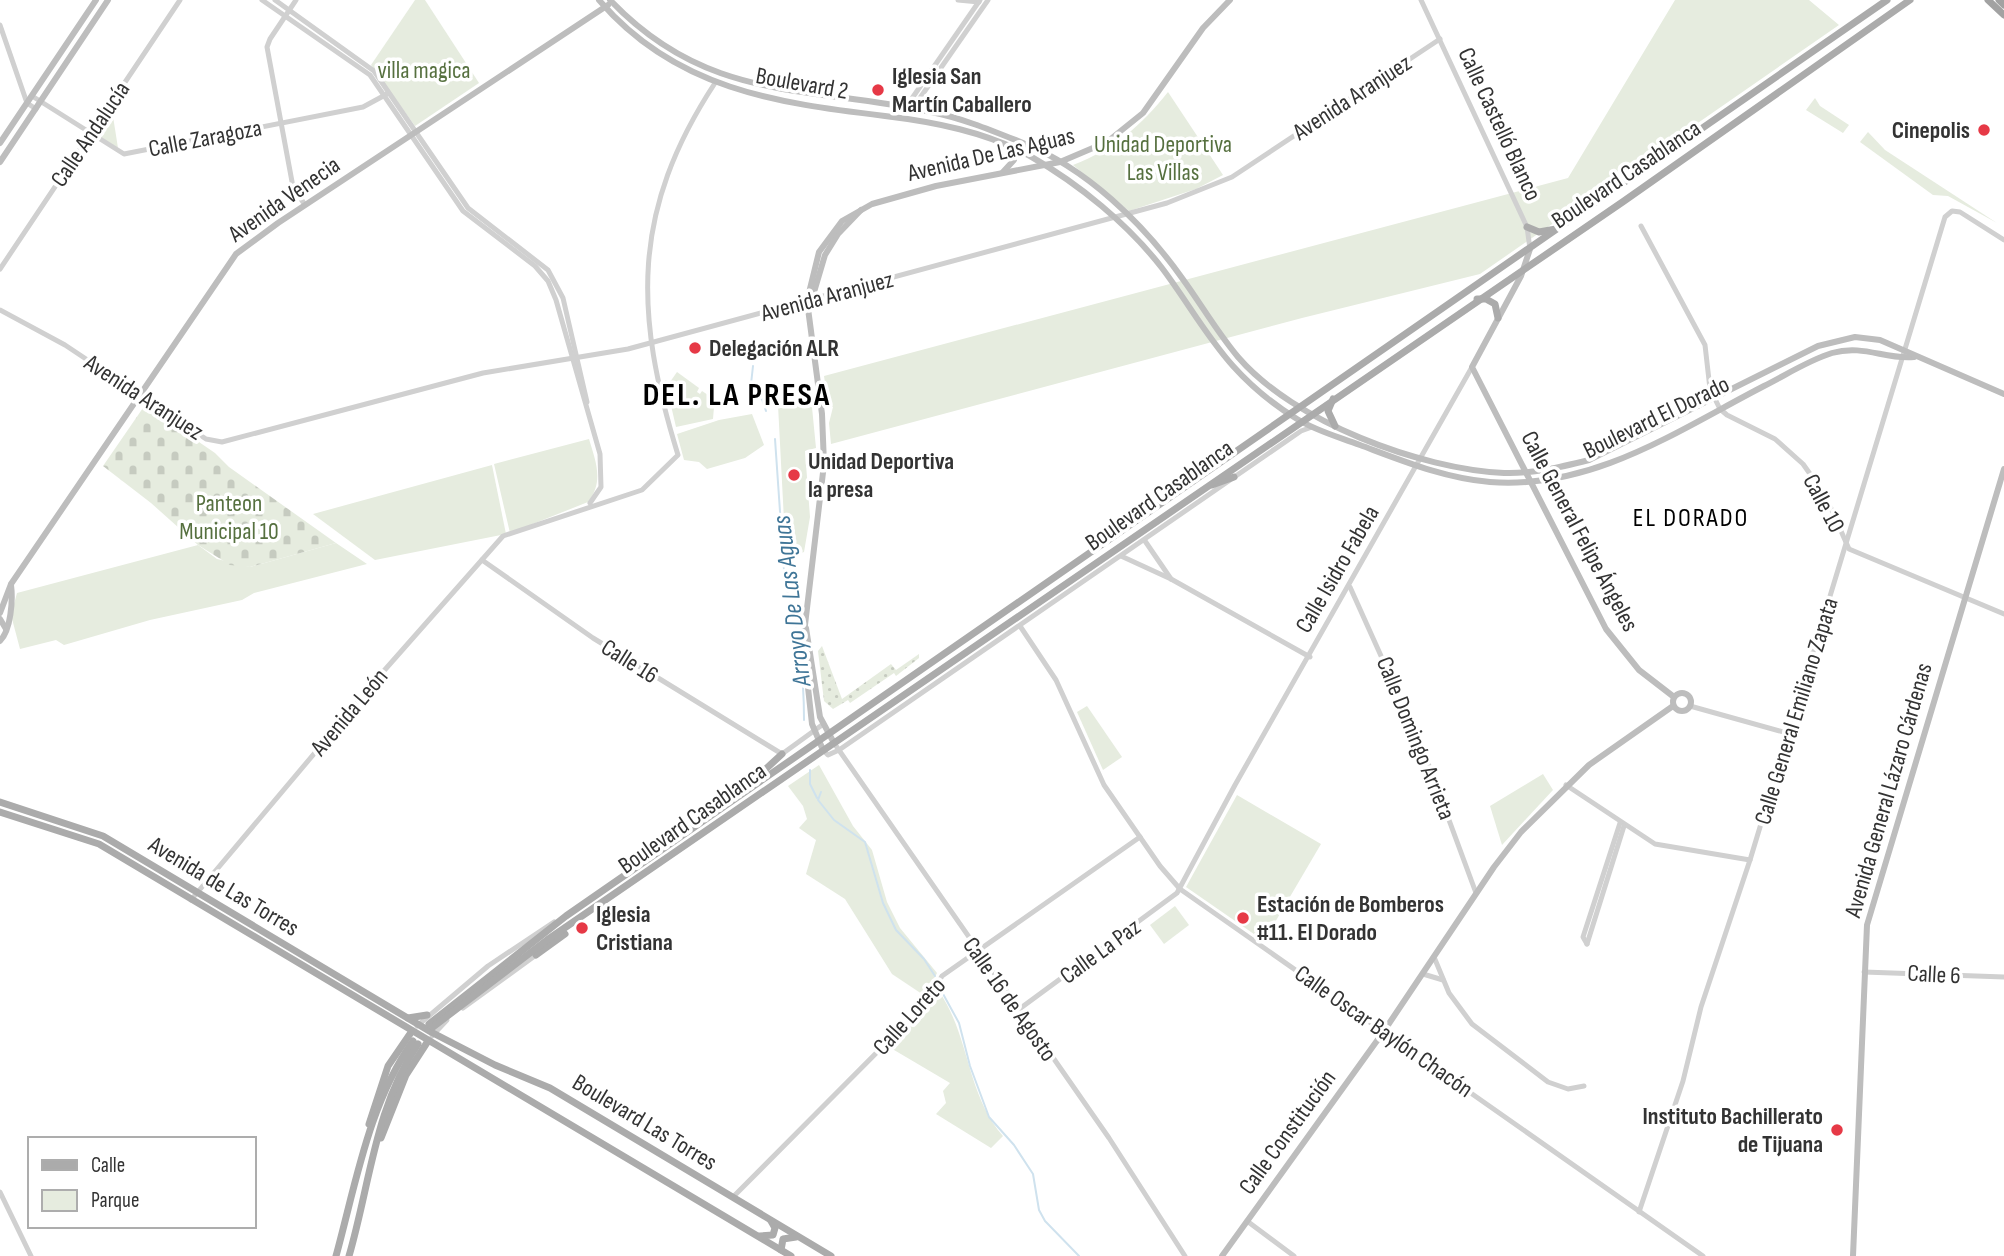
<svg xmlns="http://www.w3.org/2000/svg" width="2004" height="1256" viewBox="0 0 2004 1256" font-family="'Sofia Sans Condensed',sans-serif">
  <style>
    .green { fill: #e6ecdf }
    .cemetery { fill: url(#cemetery-stones) }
    .garden { fill: url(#garden-dots) }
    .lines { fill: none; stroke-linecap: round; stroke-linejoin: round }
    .stream { stroke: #cfe2ee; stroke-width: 2 }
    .tertiary { stroke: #d0d0d0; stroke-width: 5 }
    .secondary { stroke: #bdbdbd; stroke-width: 6 }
    .primary { stroke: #ababab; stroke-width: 7 }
    .trunk { stroke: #a2a2a2; stroke-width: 7 }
    .poi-dot { fill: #e63946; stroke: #fff; stroke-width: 2.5 }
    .labels { text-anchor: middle; stroke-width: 7; stroke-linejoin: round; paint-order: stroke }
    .park-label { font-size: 24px; fill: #56703f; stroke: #fff }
    .poi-label { font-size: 24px; font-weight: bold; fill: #333; stroke: #fff; text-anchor: start }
    .street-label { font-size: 24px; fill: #333; stroke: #fff }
    .neighbourhood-label { font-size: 26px; letter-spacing: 2px; fill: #000; stroke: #fff }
    .water-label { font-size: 26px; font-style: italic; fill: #3f7597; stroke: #fff }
    .district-label { font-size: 32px; font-weight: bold; letter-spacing: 2px; fill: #000; stroke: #fff }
  </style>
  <defs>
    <pattern id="cemetery-stones" width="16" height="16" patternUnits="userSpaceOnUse" patternTransform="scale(1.75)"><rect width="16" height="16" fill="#e6ecdf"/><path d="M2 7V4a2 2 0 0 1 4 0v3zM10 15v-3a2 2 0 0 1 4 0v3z" fill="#c6cbc0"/></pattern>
    <pattern id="garden-dots" width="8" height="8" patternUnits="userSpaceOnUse" patternTransform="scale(1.75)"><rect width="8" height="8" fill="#e6ecdf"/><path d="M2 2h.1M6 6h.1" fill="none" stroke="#c6cbc0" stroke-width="1.8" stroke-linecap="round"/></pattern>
  </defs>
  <rect width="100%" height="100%" fill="#fff"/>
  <g class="green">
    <path d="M415,0H425L479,83L415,126L371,65Z"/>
    <path d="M1675,0H1809L1839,25L1480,274L1302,318L831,444L829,423L833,407L828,404L824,376L1568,178Z"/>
    <path d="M1168,92L1223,175L1196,189L1129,211L1073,165C1114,149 1141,126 1168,92Z"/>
    <path d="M1815,98L1820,106L1849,125L1843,133L1806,110Z"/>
    <path d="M112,110L118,148L96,134Z"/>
    <path d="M1868,132L1885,150L1997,223L1948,196L1933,195L1860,142Z"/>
    <path d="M677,372L699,388L697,392L700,394L702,391L714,399L710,402L714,407L713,419L676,427L665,380L670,382Z"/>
    <path d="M811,397L816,448L805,451L810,517L804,552L786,559L778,405Z"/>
    <path d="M752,414L764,445L745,458L707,469L699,462L684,460L677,434L719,420Z"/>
    <path d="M589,439C596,462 604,482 588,502L510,533L494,464Z"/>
    <path d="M492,465L506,534L375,560L313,514Z"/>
    <path d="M336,543L367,564L254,593L242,600L150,620L64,645L56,640L20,649L11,615L17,593L198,545L217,559L250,567Z"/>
    <path d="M1087,706L1122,757L1103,770L1077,712Z"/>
    <path d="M819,765L853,826L872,850L887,902L900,928L937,973L925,996L892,974L845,899L806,874L816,840L799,828L807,819L803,806L788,786Z"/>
    <path d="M1543,774L1553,790L1502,845L1490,806Z"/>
    <path d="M1237,795L1321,844L1264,941L1186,887Z"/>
    <path d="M1175,906L1189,925L1164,944L1150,925Z"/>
    <path d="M938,990C970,1035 966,1094 1003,1136L991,1148L936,1114L946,1103L943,1091L950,1083L889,1047L931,1003Z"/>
  </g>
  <path class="cemetery" d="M145,405L215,453L229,467L336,543L250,567L230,565L198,545L151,503L103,466Z"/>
  <path class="garden" d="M822,646L842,699L891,664L896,670L919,654V658L896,676L894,673L850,703L848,700L833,709L824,701L818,651Z"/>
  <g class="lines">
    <g class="stream">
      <path d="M753,366L750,393L762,399L766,411"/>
      <path d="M775,439L785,584C799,623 804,679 804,720"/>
      <path d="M810,770V784L817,798"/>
      <path d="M821,792L818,800L834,820L865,842L883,903L896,930L924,959L935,976"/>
      <path d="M942,992L959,1023L970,1066L989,1117L1014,1145L1033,1174L1039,1210L1045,1221L1079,1256"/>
    </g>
    <g class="tertiary">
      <path d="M262,0L370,75L463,211L535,266L548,281L556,300L600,454L601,487L590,503"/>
      <path d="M275,0L374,71L468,208L548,270L563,298L587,402"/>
      <path d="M296,0L270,39L267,47L293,187L305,205"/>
      <path d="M958,0L979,2"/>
      <path d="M1421,0L1527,227L1530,249"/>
      <path d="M0,25L27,103L36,109"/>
      <path d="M32,96L124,154L363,107L387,94"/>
      <path d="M906,107L980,0"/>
      <path d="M913,108L988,0"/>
      <path d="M1641,226L1705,345L1710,389L1720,409L1727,415L1775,439L1803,464L1825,495L1849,549L2004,614"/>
      <path d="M0,269L180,0"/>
      <path d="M0,310L65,345L206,439L222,442L483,373L628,349L1167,203L1232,177L1440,39"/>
      <path d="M1145,541L1171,579"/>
      <path d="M1121,556L1171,579L1310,657"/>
      <path d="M482,560L593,638L782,754L822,725"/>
      <path d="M1350,587L1422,747L1476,893"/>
      <path d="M1020,626L1056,680L1104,785L1160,866L1180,889L1703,1256"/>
      <path d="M1690,706L1787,733"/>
      <path d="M834,743L1109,1138L1185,1256"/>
      <path d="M823,750L828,755L839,750L1301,431L1312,427"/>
      <path d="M1566,785L1655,844L1750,860"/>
      <path d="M191,900L382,673L503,536L642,490L678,455C634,313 631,211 715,83"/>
      <path d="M1587,944L1583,937L1620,823"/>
      <path d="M1587,944L1624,826"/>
      <path d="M1434,957L1449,993L1472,1024L1548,1082L1568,1089L1584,1086"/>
      <path d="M1864,972L2004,977"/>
      <path d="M1423,974L1443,980"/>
      <path d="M463,1008L536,955"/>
      <path d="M1018,1010L1177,893L1235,785L1472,367"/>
      <path d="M417,1026L488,966L554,922"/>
      <path d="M432,1036L447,1020"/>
      <path d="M0,1192L31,1256"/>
      <path d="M733,1197L927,1002L942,976L1140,837"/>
      <path d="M1639,1212L1683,1081L1701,1007L1750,860L1945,217L1952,211L1960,212L2004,240"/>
      <path d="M1247,1221L1294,1256"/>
    </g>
    <g class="secondary">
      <path d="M599,0C675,89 776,103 885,116C935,122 986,132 1030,156C1079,184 1128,224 1162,268C1187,301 1206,336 1233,366C1251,386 1274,405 1297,419C1316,431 1339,437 1360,445C1403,461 1444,478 1490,482C1592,490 1677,431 1764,386C1786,375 1809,360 1832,353C1864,344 1885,360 1914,357"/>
      <path d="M610,0C708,103 807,85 931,112C962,118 993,131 1023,143C1086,168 1143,223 1182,278C1201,304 1217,332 1238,357C1294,422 1420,469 1504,473C1533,474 1561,467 1589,460L1818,346L1855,337L1880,340L2004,394"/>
      <path d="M0,143L96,0"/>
      <path d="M0,162L108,0"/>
      <path d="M1003,172L1014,160L1009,148"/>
      <path d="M1530,249L1521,276L1472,367L1606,629L1639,670L1674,697"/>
      <path d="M809,309L825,255L838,234L861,210"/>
      <path d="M0,613L11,584L236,254L278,223L608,5"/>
      <path d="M0,619L6,629"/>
      <path d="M806,628L820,717L834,743"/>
      <path d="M0,641C11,630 13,600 11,585"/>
      <circle cx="1682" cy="702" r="9"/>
      <path d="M823,750L812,724L803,642L824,464L822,414L807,301L819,252L842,221L872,204L936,186L1060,162L1107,142L1143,113L1203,28L1230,0"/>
      <path d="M1222,1256L1384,1031L1494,867L1521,832L1589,765L1673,706"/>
      <path d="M1853,1256L1867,925L2004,469"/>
    </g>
    <g class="primary">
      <path d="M1527,227L1539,232L1556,229"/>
      <path d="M1477,299H1486L1495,304L1498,318"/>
      <path d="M1333,399L1328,411L1335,426"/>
      <path d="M1212,485L1234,477"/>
      <path d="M744,789L782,754"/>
      <path d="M0,802L103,836L431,1032L495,1065L550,1088L831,1256"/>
      <path d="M0,812L99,844L791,1256"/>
      <path d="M536,955L565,934"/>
      <path d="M408,1018L427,1015"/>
      <path d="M429,1024L566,916L1887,0"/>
      <path d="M433,1027L547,940L1624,201L1910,0"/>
      <path d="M369,1124L388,1066L412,1031"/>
      <path d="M381,1138L406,1075L428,1041"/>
      <path d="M760,1236L773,1235L775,1228L771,1221"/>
      <path d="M781,1250L783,1239L796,1237"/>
      <path d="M336,1256C356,1183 369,1103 413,1041"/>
      <path d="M349,1256C370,1184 375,1107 418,1044"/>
    </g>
    <g class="trunk">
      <path d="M1988,0L2004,15"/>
      <path d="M1999,0L2004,5"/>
    </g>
  </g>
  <g class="poi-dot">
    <circle cx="878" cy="90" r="7"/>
    <circle cx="1984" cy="130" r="7"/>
    <circle cx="695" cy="348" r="7"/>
    <circle cx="794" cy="475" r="7"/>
    <circle cx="1243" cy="918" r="7"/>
    <circle cx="582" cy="928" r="7"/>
    <circle cx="1837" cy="1130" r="7"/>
  </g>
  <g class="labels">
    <g class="park-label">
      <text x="424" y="78">villa magica</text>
      <text x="1163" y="152">Unidad Deportiva<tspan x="1163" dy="28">Las Villas</tspan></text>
      <text x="229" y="511">Panteon<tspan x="229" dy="28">Municipal 10</tspan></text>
    </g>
    <g class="poi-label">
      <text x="892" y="84">Iglesia San<tspan x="892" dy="28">Martín Caballero</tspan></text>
      <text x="1970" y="138" text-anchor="end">Cinepolis</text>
      <text x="709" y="356">Delegación ALR</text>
      <text x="808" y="469">Unidad Deportiva<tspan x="808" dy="28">la presa</tspan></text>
      <text x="1257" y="912">Estación de Bomberos<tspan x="1257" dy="28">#11. El Dorado</tspan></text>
      <text x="596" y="922">Iglesia<tspan x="596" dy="28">Cristiana</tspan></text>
      <text x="1823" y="1124" text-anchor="end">Instituto Bachillerato<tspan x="1823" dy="28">de Tijuana</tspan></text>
    </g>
    <g class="street-label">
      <text transform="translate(802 83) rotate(10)" y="8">Boulevard 2</text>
      <text transform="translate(1352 97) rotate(-33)" y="8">Avenida Aranjuez</text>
      <text transform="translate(1500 124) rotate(65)" y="8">Calle Castelló Blanco</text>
      <text transform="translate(90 134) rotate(-56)" y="8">Calle Andalucía</text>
      <text transform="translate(205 138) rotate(-11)" y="8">Calle Zaragoza</text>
      <text transform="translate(991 154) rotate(-13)" y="8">Avenida De Las Aguas</text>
      <text transform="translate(1626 174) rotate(-34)" y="8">Boulevard Casablanca</text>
      <text transform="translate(284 199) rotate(-35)" y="8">Avenida Venecia</text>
      <text transform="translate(827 296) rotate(-15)" y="8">Avenida Aranjuez</text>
      <text transform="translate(144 397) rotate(33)" y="8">Avenida Aranjuez</text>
      <text transform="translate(1656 417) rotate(-26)" y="8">Boulevard El Dorado</text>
      <text transform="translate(1159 495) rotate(-35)" y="8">Boulevard Casablanca</text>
      <text transform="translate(1824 503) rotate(62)" y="8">Calle 10</text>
      <text transform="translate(1580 531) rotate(62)" y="8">Calle General Felipe Ángeles</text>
      <text transform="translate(1337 569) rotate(-60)" y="8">Calle Isidro Fabela</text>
      <text transform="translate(630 661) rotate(32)" y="8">Calle 16</text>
      <text transform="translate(1796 711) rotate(-73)" y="8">Calle General Emiliano Zapata</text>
      <text transform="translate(349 712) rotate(-50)" y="8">Avenida León</text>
      <text transform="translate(1416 738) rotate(68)" y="8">Calle Domingo Arrieta</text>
      <text transform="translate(1888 790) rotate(-74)" y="8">Avenida General Lázaro Cárdenas</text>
      <text transform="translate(692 818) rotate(-35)" y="8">Boulevard Casablanca</text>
      <text transform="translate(224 886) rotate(31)" y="8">Avenida de Las Torres</text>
      <text transform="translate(1100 951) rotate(-36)" y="8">Calle La Paz</text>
      <text transform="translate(1934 974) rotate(3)" y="8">Calle 6</text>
      <text transform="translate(1010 999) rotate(55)" y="8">Calle 16 de Agosto</text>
      <text transform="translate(909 1016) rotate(-48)" y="8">Calle Loreto</text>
      <text transform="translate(1384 1031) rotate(35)" y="8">Calle Oscar Baylón Chacón</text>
      <text transform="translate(645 1122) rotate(31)" y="8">Boulevard Las Torres</text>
      <text transform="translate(1287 1132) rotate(-54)" y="8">Calle Constitución</text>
    </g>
    <g class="neighbourhood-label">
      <text x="1691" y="526">EL DORADO</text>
    </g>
    <g class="water-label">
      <text transform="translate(791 601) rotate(-97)" y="9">Arroyo De Las Aguas</text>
    </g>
    <g class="district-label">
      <text x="737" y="405">DEL. LA PRESA</text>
    </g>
  </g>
  <rect x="28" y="1137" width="228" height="91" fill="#ffffff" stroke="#adadad" stroke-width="2"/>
  <rect x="42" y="1160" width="35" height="10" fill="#ababab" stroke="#adadad" stroke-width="2"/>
  <text x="91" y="1172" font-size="21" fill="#333333">Calle</text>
  <rect x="42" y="1190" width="35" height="21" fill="#e6ecdf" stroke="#adadad" stroke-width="2"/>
  <text x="91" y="1207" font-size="21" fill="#333333">Parque</text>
</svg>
